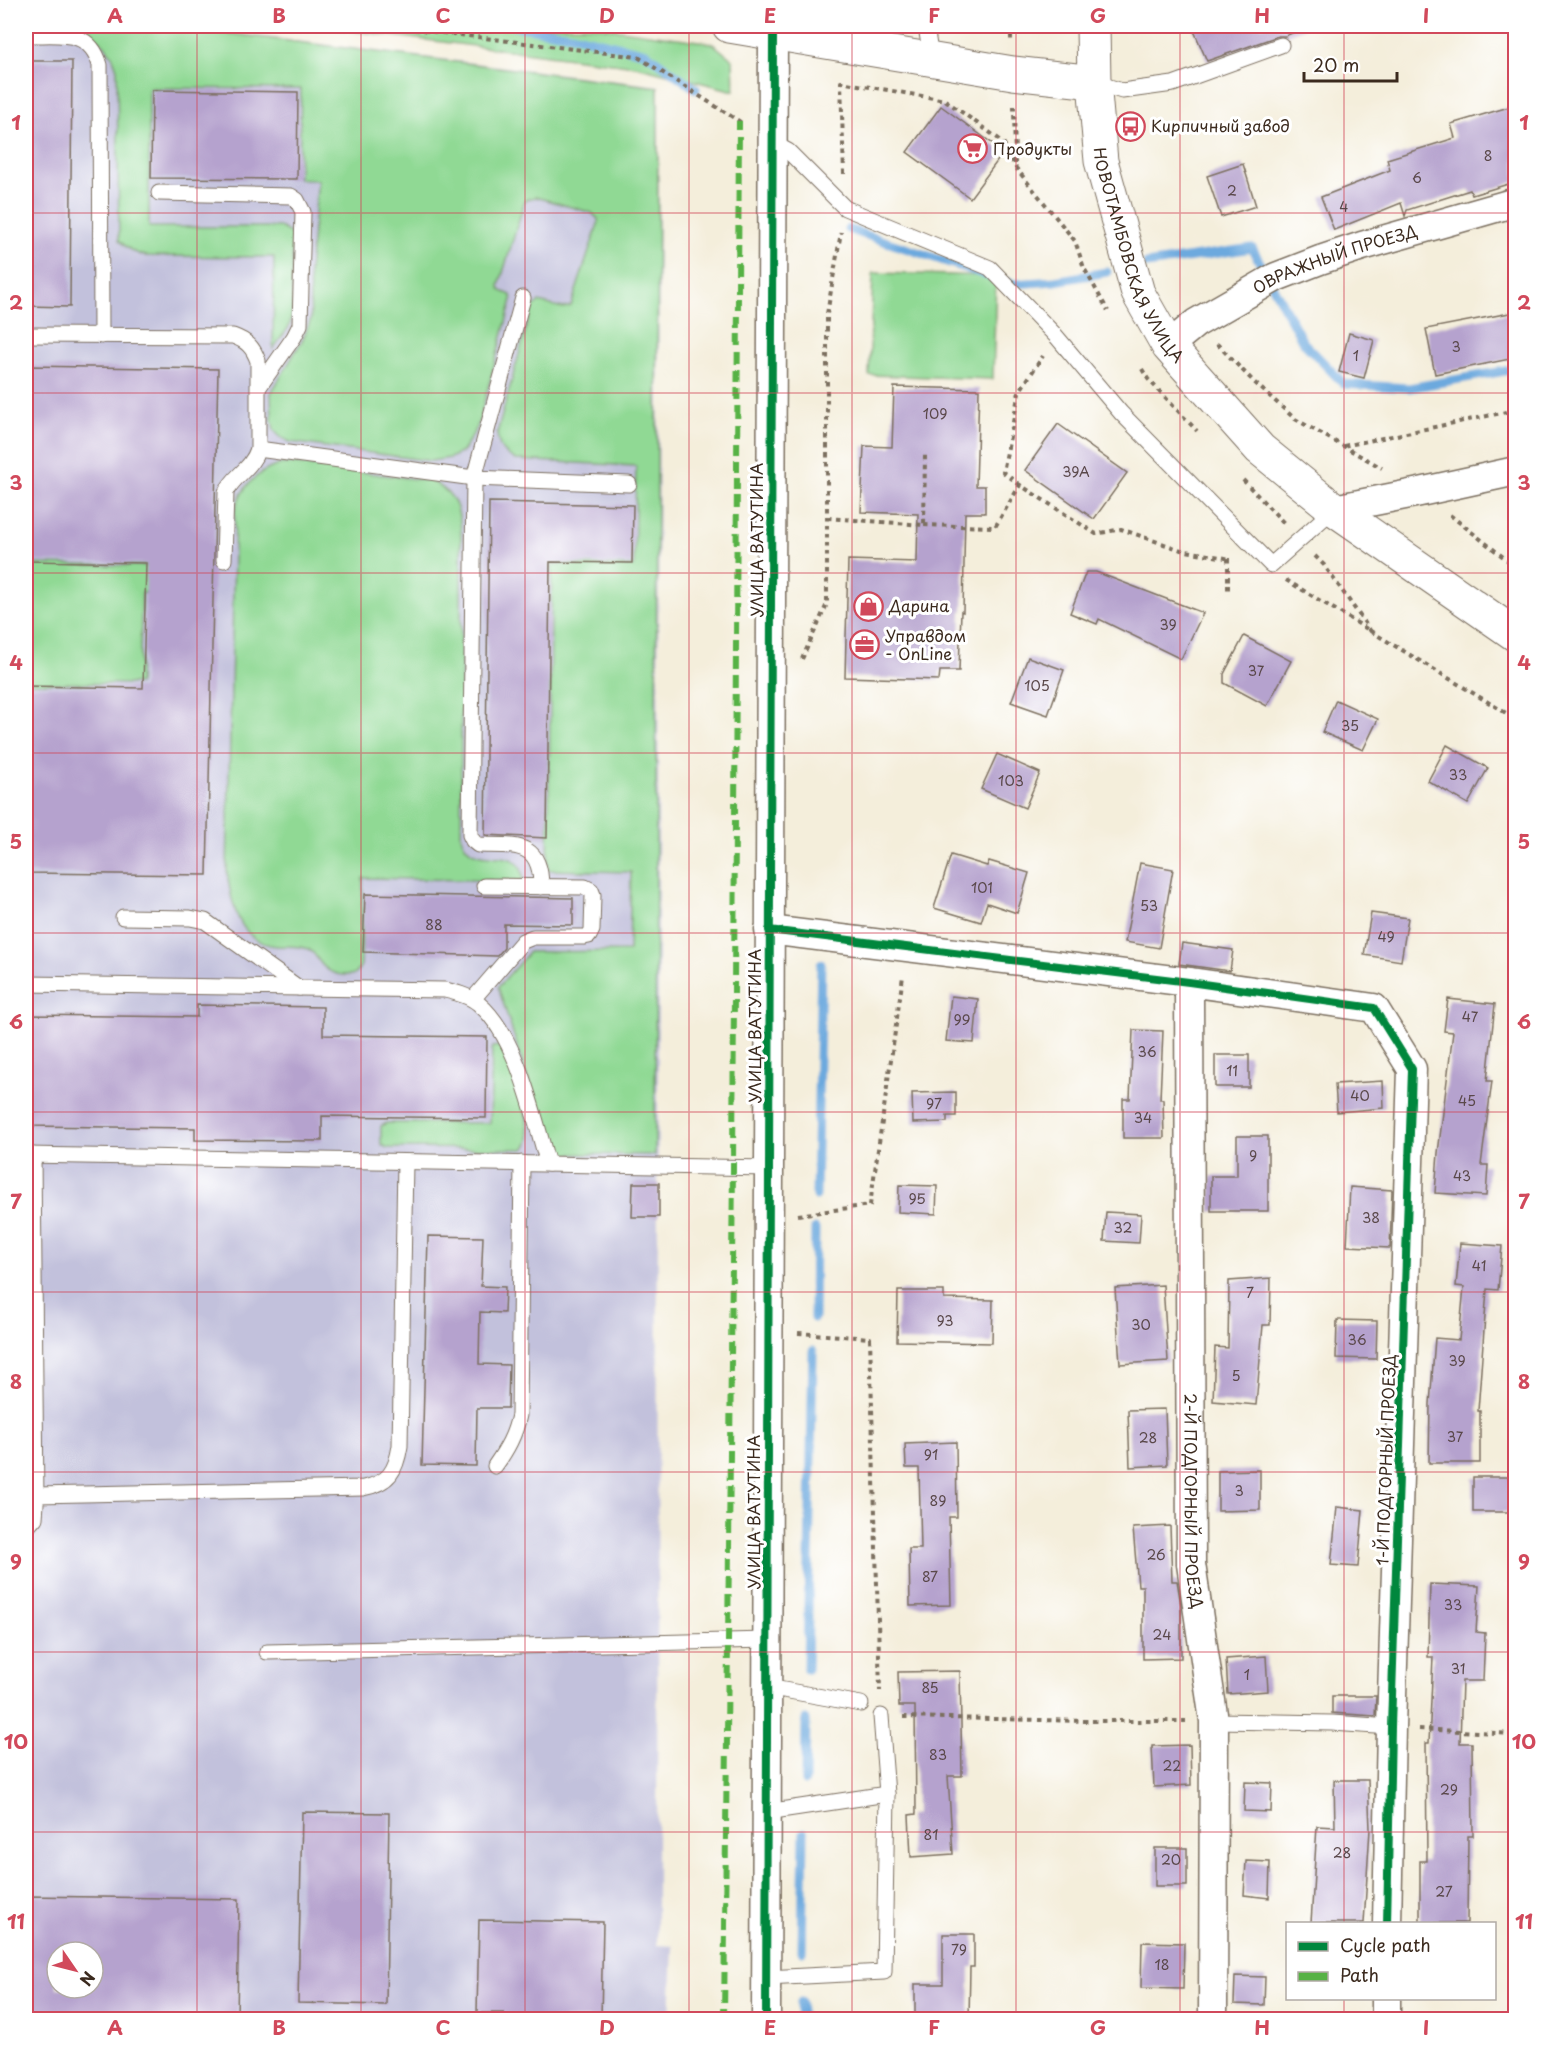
<svg xmlns="http://www.w3.org/2000/svg" width="1541" height="2045" viewBox="0 0 1541 2045" font-family="'Playpen Sans',sans-serif">
  <style>
    .industrial { fill: #c2c1dc; fill-rule: evenodd }
    .green { fill: #90d994; stroke: #668259; stroke-width: 1.5 }
    .lines { fill: none; stroke-linecap: round; stroke-linejoin: round }
    .stream { stroke: #6ca9de; stroke-width: 9 }
    .building { fill: #b5a2ce; fill-rule: evenodd }
    .lane-casing { stroke: #7c6f60; stroke-width: 17 }
    .street-casing { stroke: #7c6f60; stroke-width: 31 }
    .secondary-casing { stroke: #7c6f60; stroke-width: 35 }
    .path { stroke: #7c6f60; stroke-width: 4; stroke-dasharray: 4.5 4.5; stroke-linecap: butt }
    .lane { stroke: #fff; stroke-width: 15 }
    .street { stroke: #fff; stroke-width: 28 }
    .secondary { stroke: #fff; stroke-width: 33 }
    .quiet { stroke: #57b245; stroke-width: 6; stroke-dasharray: 12 6; stroke-linecap: butt }
    .cycleway-casing { stroke: #fff; stroke-width: 11 }
    .cycleway { stroke: #00873e; stroke-width: 8 }
    .grid { fill: none; stroke: #d1495b; stroke-width: 1.5; stroke-opacity: 0.55 }
    .labels { text-anchor: middle; stroke-width: 6; stroke-linejoin: round; paint-order: stroke }
    .number-label { font-size: 14px; fill: #5a484a }
    .poi-label { font-size: 16px; fill: #3b2a1e; stroke: #fff; text-anchor: start }
    .street-label { font-size: 16px; fill: #3b2a1e; stroke: #fff }
    .neatline { fill: none; stroke: #d1495b; stroke-width: 2 }
    .grid-label { font-size: 20px; text-anchor: middle; font-weight: bold; fill: #d1495b }
  </style>
  <rect width="100%" height="100%" fill="#fff"/>
  <filter id="ink" filterUnits="userSpaceOnUse"><feTurbulence type="fractalNoise" baseFrequency=".0167" numOctaves="2"/><feDisplacementMap in="SourceGraphic" scale="12" xChannelSelector="R" yChannelSelector="G"/><feConvolveMatrix kernelMatrix="1 2 1 2 8 2 1 2 1" color-interpolation-filters="sRGB"/></filter>
  <filter id="wash" filterUnits="userSpaceOnUse"><feTurbulence type="fractalNoise" baseFrequency=".008" numOctaves="4" result="noise"/><feDisplacementMap in="SourceGraphic" scale="24" xChannelSelector="R" yChannelSelector="G"/><feGaussianBlur stdDeviation="1.35" result="paint"/><feColorMatrix in="noise" values="0 0 0 0 0 0 0 0 0 0 0 0 0 0 0 0 0 1.4 0 .05"/><feComposite in="paint" operator="in"/></filter>
  <g filter="url(#wash)">
    <rect width="100%" height="100%" fill="#f4eedb"/>
    <path class="industrial" d="M26,26H177L659,86L657,1945L673,1946L670,2019L26,2020ZM57,1952H93V1988H57Z"/>
    <g class="green">
      <path d="M26,26H168L658,87L655,1155L560,1154L551,1150L498,987L529,952L629,951L631,872L548,870L552,564L634,566L636,466L516,460C503,453 498,447 497,433L532,308L539,302L563,308L571,306L598,224V219L592,213L536,197L527,199L524,203L499,286L501,291L511,295L512,300L477,428L462,452L450,458L431,461L290,442L280,437L274,430L272,420L271,393L303,339L311,319L309,272L318,180L299,179L301,89L149,88V227H280L290,233L292,239V315L289,327L273,349L274,257L146,256C135,254 127,249 119,240L117,69C115,63 113,56 109,51C91,24 54,29 26,28Z"/>
      <path d="M312,26H593L712,43L733,60L734,91L636,66Z"/>
      <path d="M873,273L996,276L993,379L869,375Z"/>
      <path d="M281,464H296L431,481C454,493 458,503 461,529V836C471,875 523,837 523,881L363,878L361,965L356,974C340,977 328,974 319,961C316,957 314,953 310,950C301,945 288,947 277,946C238,943 232,904 227,872L235,510C242,485 257,472 281,464Z"/>
      <path d="M26,564L161,566L160,593H142L139,684L26,683Z"/>
      <path d="M498,1046C512,1057 530,1123 529,1140C528,1145 527,1145 524,1149L387,1148L381,1144V1126L387,1123H490L492,1050L493,1047Z"/>
    </g>
    <g class="lines">
      <g class="stream">
        <path d="M514,26L571,35L646,53L696,89"/>
        <path d="M848,229L1013,284L1055,281L1107,272"/>
        <path d="M1147,264L1252,248L1303,342L1344,384L1409,388L1516,369"/>
        <path d="M816,1196L821,964"/>
        <path d="M814,1318L815,1229"/>
        <path d="M807,1669L813,1351"/>
        <path d="M805,1781L806,1720"/>
        <path d="M802,1951L804,1833"/>
        <path d="M800,2020L801,2002"/>
      </g>
    </g>
    <g id="blocks">
      <g class="building">
        <path d="M1192,26H1309L1285,36H1278L1207,61Z"/>
        <path d="M26,61H72L70,307L26,306Z"/>
        <path d="M152,90L298,92L297,179L151,178Z"/>
        <path d="M941,106L1004,152L970,198L907,152Z"/>
        <path d="M1509,107L1515,130V182L1472,195L1470,190L1407,210L1405,216L1401,203L1334,230L1321,197L1390,170L1387,159L1455,138L1451,124Z"/>
        <path d="M1243,164L1256,206L1221,217L1207,176Z"/>
        <path d="M1515,312V358L1435,374L1426,329Z"/>
        <path d="M1349,333L1374,340L1364,378L1339,372Z"/>
        <path d="M26,366L218,369L207,875L26,873V686L143,688L146,563L26,561Z"/>
        <path d="M894,387L979,389L976,486H985V513H965L963,612L961,611L959,671H940L939,680L845,677L848,560L917,562L918,514L861,512L864,446L892,447Z"/>
        <path d="M1058,424L1127,473L1094,519L1025,470Z"/>
        <path d="M489,502L633,505L632,563L550,562L547,838L485,835Z"/>
        <path d="M1086,572H1096L1203,613L1181,659L1099,619L1097,624L1070,613Z"/>
        <path d="M1244,636L1291,661L1267,706L1224,683V674Z"/>
        <path d="M1028,657L1064,670L1048,715L1011,702Z"/>
        <path d="M1336,700L1378,719L1363,750L1322,732Z"/>
        <path d="M1447,745L1488,768L1468,804L1428,781Z"/>
        <path d="M997,754L1040,773L1025,808L981,789Z"/>
        <path d="M951,855L987,866L989,861L1029,873L1017,913L987,903L981,922L934,908Z"/>
        <path d="M1140,863L1173,869L1159,948L1125,942Z"/>
        <path d="M365,894L573,898V925L504,924V948L497,956L363,952Z"/>
        <path d="M1371,913L1408,918L1401,961L1364,955Z"/>
        <path d="M1182,943L1233,950L1230,971L1179,964Z"/>
        <path d="M951,996L978,999L974,1043L946,1041Z"/>
        <path d="M1448,999L1495,1004L1487,1081H1492L1481,1165H1488L1486,1196L1435,1193L1438,1153L1453,1032L1444,1031Z"/>
        <path d="M197,1005L323,1007V1035L487,1037L486,1118L322,1116V1141L195,1140V1128L26,1126V1015L197,1017Z"/>
        <path d="M1133,1030L1163,1031L1160,1099H1163L1164,1138H1123V1099H1130Z"/>
        <rect x="1215" y="1055" width="34" height="32"/>
        <path d="M1383,1081L1384,1108L1337,1112L1335,1084Z"/>
        <path d="M956,1092V1116H947V1122L913,1123L912,1093Z"/>
        <path d="M1237,1136H1268V1211H1211V1176H1237Z"/>
        <path d="M633,1183H659V1217H632Z"/>
        <path d="M899,1185L937,1186L936,1214L898,1212Z"/>
        <path d="M1350,1187L1392,1190L1390,1248L1347,1246Z"/>
        <path d="M1106,1212L1141,1214L1139,1243L1104,1241Z"/>
        <path d="M428,1236L483,1237L481,1286L505,1287L504,1313L480,1312L479,1364L509,1365L508,1408H477L476,1466L422,1465Z"/>
        <path d="M1460,1243L1502,1246L1498,1290L1487,1289L1478,1411H1480V1463H1429L1430,1404L1435,1338L1459,1340L1464,1287L1456,1286Z"/>
        <path d="M1271,1278L1270,1325H1263L1256,1405L1213,1401L1215,1347L1228,1348L1229,1281Z"/>
        <path d="M1163,1285L1168,1361L1120,1364L1115,1288Z"/>
        <path d="M898,1291H944V1299L993,1300L992,1343L897,1341Z"/>
        <path d="M1337,1320L1377,1321L1376,1359L1336,1358Z"/>
        <path d="M1165,1409L1167,1465L1130,1467L1128,1410Z"/>
        <path d="M956,1442L957,1517H949L951,1605L910,1606L909,1549H921L919,1468H906L905,1444Z"/>
        <path d="M1260,1470V1510L1218,1511V1471Z"/>
        <rect x="1473" y="1477" width="42" height="35"/>
        <path d="M1337,1507L1363,1510L1358,1567L1331,1565Z"/>
        <path d="M1170,1526L1172,1581H1177L1181,1606V1658L1143,1659V1586H1138L1133,1528Z"/>
        <path d="M1430,1584L1479,1586L1476,1632L1485,1633L1483,1681H1462L1460,1743H1472L1473,1836H1468L1467,1923H1420V1861H1427L1426,1743H1429L1433,1657H1428Z"/>
        <path d="M1266,1656L1268,1691L1228,1694L1226,1659Z"/>
        <path d="M960,1671L962,1776H948L953,1854L911,1857L909,1815L916,1814L915,1706H899L898,1672Z"/>
        <path d="M1332,1696H1376L1375,1716L1332,1713Z"/>
        <path d="M1190,1745L1191,1785L1154,1787L1152,1746Z"/>
        <path d="M1334,1780H1368L1370,1829L1364,1923H1311L1317,1826L1335,1827Z"/>
        <path d="M1245,1782L1272,1783L1271,1812L1244,1811Z"/>
        <path d="M302,1812L389,1813L386,2005L298,2003Z"/>
        <rect x="1155" y="1848" width="32" height="38"/>
        <path d="M1246,1861L1270,1862L1269,1898L1244,1895Z"/>
        <path d="M26,1896L239,1899L237,2019H26ZM57,1952H93V1988H57Z"/>
        <path d="M479,1920L603,1922L601,2019H504V2013H477Z"/>
        <path d="M943,1934H974V1967H970L969,2019H915V1984H943Z"/>
        <path d="M1142,1942L1184,1943L1183,1989L1141,1988Z"/>
        <path d="M1235,1976L1265,1977L1264,2005L1234,2004Z"/>
      </g>
    </g>
  </g>
  <g filter="url(#ink)">
    <use href="#blocks" fill-opacity="0" stroke="#7c6f60" stroke-width="1.5"/>
    <g class="lines">
      <defs>
        <g id="lane">
          <path d="M926,26L931,59"/>
          <path d="M26,35C58,36 89,27 100,65L101,336"/>
          <path d="M1094,82L1122,91L1173,84L1281,45"/>
          <path d="M773,143L788,151L845,208L990,268L1056,336L1121,413L1271,565L1334,509"/>
          <path d="M159,193L291,196L297,200L303,212L300,325L294,337L259,387"/>
          <path d="M523,298L474,478L470,835L473,841L478,845C515,846 541,840 541,887"/>
          <path d="M26,335L233,336C247,341 253,347 258,361V449C251,470 235,474 226,492L224,560"/>
          <path d="M258,449L474,478L629,484"/>
          <path d="M123,917L190,918L205,921L299,988"/>
          <path d="M26,984L445,990C457,993 470,996 479,1004C517,1036 534,1117 548,1164"/>
          <path d="M473,999L523,941L533,937H584L589,936L592,930L593,895L591,890L585,887L484,886"/>
          <path d="M26,1155L768,1168"/>
          <path d="M495,1466C507,1449 515,1435 519,1415L522,1163"/>
          <path d="M36,1495L363,1488C389,1483 396,1471 400,1446L405,1162"/>
          <path d="M26,1528L35,1518L36,1504L33,1155"/>
          <path d="M267,1652L767,1640"/>
          <path d="M767,1687L861,1704"/>
          <path d="M1214,1721L1332,1723L1391,1727"/>
          <path d="M767,1812L887,1794"/>
          <path d="M766,1978L884,1972L887,1794L881,1716"/>
        </g>
        <g id="street">
          <path id="s1" d="M1168,346L1196,323L1276,277L1320,260L1362,246L1516,202"/>
          <path d="M1334,509L1420,492L1516,471"/>
          <path d="M769,930L1189,982L1374,1008L1412,1069L1391,1727L1387,1924"/>
          <path id="s2" d="M1189,982L1191,1564L1214,1721L1213,2020"/>
          <path d="M766,2020L773,33"/>
          <path d="M1386,2020V1998"/>
        </g>
        <g id="secondary">
          <path d="M729,26L1013,73L1094,82"/>
          <path id="s3" d="M1093,26L1094,82L1101,161L1138,293L1168,346L1260,449L1334,509L1516,635"/>
        </g>
      </defs>
      <use href="#lane" class="lane-casing"/>
      <use href="#street" class="street-casing"/>
      <use href="#secondary" class="secondary-casing"/>
      <g class="path">
        <path d="M388,26L638,57L742,123"/>
        <path d="M1011,26V42"/>
        <path d="M1014,106L1015,164"/>
        <path d="M844,174L841,82L945,100L1003,142L1016,168L1075,241L1084,268L1108,311"/>
        <path d="M1217,344L1254,382L1295,419L1382,468"/>
        <path d="M1142,369L1148,379L1197,431"/>
        <path d="M1344,446L1516,410"/>
        <path d="M1243,480L1285,524"/>
        <path d="M1020,485L1003,472L1019,392L1043,356"/>
        <path d="M1450,515L1516,567"/>
        <path d="M827,518L924,525L925,455"/>
        <path d="M924,525L995,527L1020,485L1096,534L1121,529L1181,550L1231,559"/>
        <path d="M1315,556L1324,565L1372,633"/>
        <path d="M1228,558V593"/>
        <path d="M1286,580L1516,719"/>
        <path d="M802,659L827,604V314L841,232"/>
        <path d="M798,1215L870,1205L903,976"/>
        <path d="M798,1333L870,1338L880,1691"/>
        <path d="M903,1717L1085,1721H1186"/>
        <path d="M1419,1729L1516,1734"/>
      </g>
      <use href="#lane" class="lane"/>
      <use href="#street" class="street"/>
      <use href="#secondary" class="secondary"/>
      <path class="quiet" d="M724,2020L733,1168L739,121"/>
      <defs>
        <g id="cycleway">
          <path d="M769,930L1189,982L1374,1008L1412,1069L1391,1727L1387,1924"/>
          <path d="M766,2020L773,33"/>
        </g>
      </defs>
      <use href="#cycleway" class="cycleway-casing"/>
      <use href="#cycleway" class="cycleway"/>
    </g>
  </g>
  <path class="grid" d="M197,26V2020M361,26V2020M525,26V2020M689,26V2020M852,26V2020M1016,26V2020M1180,26V2020M1344,26V1924M26,213H1516M26,393H1516M26,573H1516M26,753H1516M26,933H1516M26,1112H1516M26,1292H1516M26,1472H1516M26,1652H1516M26,1832H1516M1344,1998V2020"/>
  <defs>
    <symbol id="bus-ring" viewBox="-11 -11 22 22"><circle r="9.5" fill="#fff" stroke="#d1495b" stroke-width="1.5"/><path d="M-5-6H5V4H4V6H2V4H-2V6H-4V4H-5ZM-3.5-4V0h7V-4ZM-3.5 1.2v1.5H-2V1.2ZM2 1.2v1.5H3.5V1.2Z" fill="#d1495b"/></symbol>
    <symbol id="supermarket-ring" viewBox="-11 -11 22 22"><circle r="9.5" fill="#fff" stroke="#d1495b" stroke-width="1.5"/><path d="M-6-5.5h2.5l.6 2H6L4.5 2H-2.5L-4.4-4H-6ZM-1.5 3.2a1.3 1.3 0 1 0 .1 0ZM3 3.2a1.3 1.3 0 1 0 .1 0Z" fill="#d1495b"/></symbol>
    <symbol id="shop-ring" viewBox="-11 -11 22 22"><circle r="9.5" fill="#fff" stroke="#d1495b" stroke-width="1.5"/><path d="M-5-2.5h2.3a2.7 3.5 0 0 1 5.4 0H5L5.5 6h-11ZM-1.5-2.5h3a1.5 2.3 0 0 0-3 0Z" fill="#d1495b"/></symbol>
    <symbol id="office-ring" viewBox="-11 -11 22 22"><circle r="9.5" fill="#fff" stroke="#d1495b" stroke-width="1.5"/><path d="M-6-3h4V-5.5h4V-3h4V5H-6ZM-1-4.5V-3h2v-1.5ZM-6 0V1H6V0Z" fill="#d1495b"/></symbol>
  </defs>
  <g fill-rule="evenodd">
    <use href="#bus-ring" x="1114" y="110" width="33" height="33"/>
    <use href="#supermarket-ring" x="956" y="132" width="33" height="33"/>
    <use href="#shop-ring" x="852" y="590" width="33" height="33"/>
    <use href="#office-ring" x="848" y="628" width="33" height="33"/>
  </g>
  <g class="labels">
    <g class="number-label">
      <text x="1488" y="161">8</text>
      <text x="1417" y="183">6</text>
      <text x="1232" y="196">2</text>
      <text x="1344" y="212">4</text>
      <text x="1456" y="352">3</text>
      <text x="1356" y="361">1</text>
      <text x="935" y="419">109</text>
      <text x="1076" y="477">39А</text>
      <text x="1168" y="630">39</text>
      <text x="1256" y="676">37</text>
      <text x="1037" y="691">105</text>
      <text x="1350" y="731">35</text>
      <text x="1458" y="780">33</text>
      <text x="1011" y="786">103</text>
      <text x="982" y="893">101</text>
      <text x="1149" y="911">53</text>
      <text x="434" y="930">88</text>
      <text x="1386" y="942">49</text>
      <text x="1470" y="1022">47</text>
      <text x="962" y="1025">99</text>
      <text x="1147" y="1057">36</text>
      <text x="1232" y="1076">11</text>
      <text x="1360" y="1101">40</text>
      <text x="1467" y="1106">45</text>
      <text x="934" y="1109">97</text>
      <text x="1143" y="1123">34</text>
      <text x="1253" y="1161">9</text>
      <text x="1462" y="1181">43</text>
      <text x="917" y="1204">95</text>
      <text x="1371" y="1223">38</text>
      <text x="1123" y="1233">32</text>
      <text x="1479" y="1271">41</text>
      <text x="1250" y="1298">7</text>
      <text x="945" y="1326">93</text>
      <text x="1141" y="1330">30</text>
      <text x="1357" y="1345">36</text>
      <text x="1457" y="1366">39</text>
      <text x="1236" y="1381">5</text>
      <text x="1455" y="1442">37</text>
      <text x="1148" y="1443">28</text>
      <text x="931" y="1460">91</text>
      <text x="1239" y="1496">3</text>
      <text x="938" y="1506">89</text>
      <text x="1156" y="1560">26</text>
      <text x="930" y="1582">87</text>
      <text x="1453" y="1610">33</text>
      <text x="1162" y="1640">24</text>
      <text x="1458" y="1674">31</text>
      <text x="1247" y="1680">1</text>
      <text x="930" y="1693">85</text>
      <text x="938" y="1760">83</text>
      <text x="1172" y="1771">22</text>
      <text x="1449" y="1795">29</text>
      <text x="931" y="1840">81</text>
      <text x="1342" y="1858">28</text>
      <text x="1171" y="1865">20</text>
      <text x="1444" y="1897">27</text>
      <text x="959" y="1955">79</text>
      <text x="1162" y="1970">18</text>
    </g>
    <g class="poi-label">
      <text x="1151" y="132">Кирпичный завод</text>
      <text x="993" y="155">Продукты</text>
      <text x="889" y="612">Дарина</text>
      <text x="885" y="642">Управдом<tspan x="885" dy="18">- OnLine</tspan></text>
    </g>
    <g class="street-label">
      <text dy="6" stroke="none"><textPath href="#s3" startOffset="237">НОВОТАМБОВСКАЯ УЛИЦА</textPath></text>
      <text dy="6" stroke="none"><textPath href="#s1" startOffset="190">ОВРАЖНЫЙ ПРОЕЗД</textPath></text>
      <text transform="translate(757 540) rotate(-90)" y="6">УЛИЦА ВАТУТИНА</text>
      <text transform="translate(755 1026) rotate(-90)" y="6">УЛИЦА ВАТУТИНА</text>
      <text transform="translate(1386 1460) rotate(-88)" y="6">1-Й ПОДГОРНЫЙ ПРОЕЗД</text>
      <text dy="6" stroke="none"><textPath href="#s2" startOffset="519">2-Й ПОДГОРНЫЙ ПРОЕЗД</textPath></text>
      <text transform="translate(754 1512) rotate(-90)" y="6">УЛИЦА ВАТУТИНА</text>
    </g>
  </g>
  <rect width="1541" height="2045" fill="none" stroke="#fff" stroke-width="66"/>
  <rect x="1286" y="1922" width="210" height="78" fill="#ffffff" stroke="#b1aaa5" stroke-width="1.5"/>
  <rect x="1298" y="1942" width="30" height="9" fill="#00873e" stroke="#b1aaa5" stroke-width="1.5"/>
  <text x="1340" y="1952" font-size="18" fill="#3b2a1e">Cycle path</text>
  <rect x="1298" y="1972" width="30" height="9" fill="#57b245" stroke="#b1aaa5" stroke-width="1.5"/>
  <text x="1340" y="1982" font-size="18" fill="#3b2a1e">Path</text>
  <g transform="translate(75 1970) rotate(125)"><circle r="28" fill="#ffffff" stroke="#b1aaa5" stroke-width="1.5"/>
  <path d="M0-4.5L10 22L0 15L-10 22Z" fill="#d1495b"/>
  <text y="-9" font-size="16" font-weight="bold" text-anchor="middle" fill="#3b2a1e">N</text>
  </g>
  <path d="M1304 72v9h93v-9" fill="none" stroke="#3b2a1e" stroke-width="3"/>
  <text x="1313" y="72" font-size="18" fill="#3b2a1e" stroke="#ffffff" stroke-width="4.5" paint-order="stroke">20 m</text>
  <rect x="33" y="33" width="1475" height="1979" class="neatline"/>
  <g class="grid-label">
    <text x="115" y="23">A</text>
    <text x="279" y="23">B</text>
    <text x="443" y="23">C</text>
    <text x="607" y="23">D</text>
    <text x="770" y="23">E</text>
    <text x="934" y="23">F</text>
    <text x="1098" y="23">G</text>
    <text x="1262" y="23">H</text>
    <text x="1426" y="23">I</text>
    <text x="16" y="130">1</text>
    <text x="1524" y="130">1</text>
    <text x="16" y="310">2</text>
    <text x="1524" y="310">2</text>
    <text x="16" y="490">3</text>
    <text x="1524" y="490">3</text>
    <text x="16" y="670">4</text>
    <text x="1524" y="670">4</text>
    <text x="16" y="849">5</text>
    <text x="1524" y="849">5</text>
    <text x="16" y="1029">6</text>
    <text x="1524" y="1029">6</text>
    <text x="16" y="1209">7</text>
    <text x="1524" y="1209">7</text>
    <text x="16" y="1389">8</text>
    <text x="1524" y="1389">8</text>
    <text x="16" y="1569">9</text>
    <text x="1524" y="1569">9</text>
    <text x="16" y="1749">10</text>
    <text x="1524" y="1749">10</text>
    <text x="16" y="1929">11</text>
    <text x="1524" y="1929">11</text>
    <text x="115" y="2035">A</text>
    <text x="279" y="2035">B</text>
    <text x="443" y="2035">C</text>
    <text x="607" y="2035">D</text>
    <text x="770" y="2035">E</text>
    <text x="934" y="2035">F</text>
    <text x="1098" y="2035">G</text>
    <text x="1262" y="2035">H</text>
    <text x="1426" y="2035">I</text>
  </g>
</svg>
